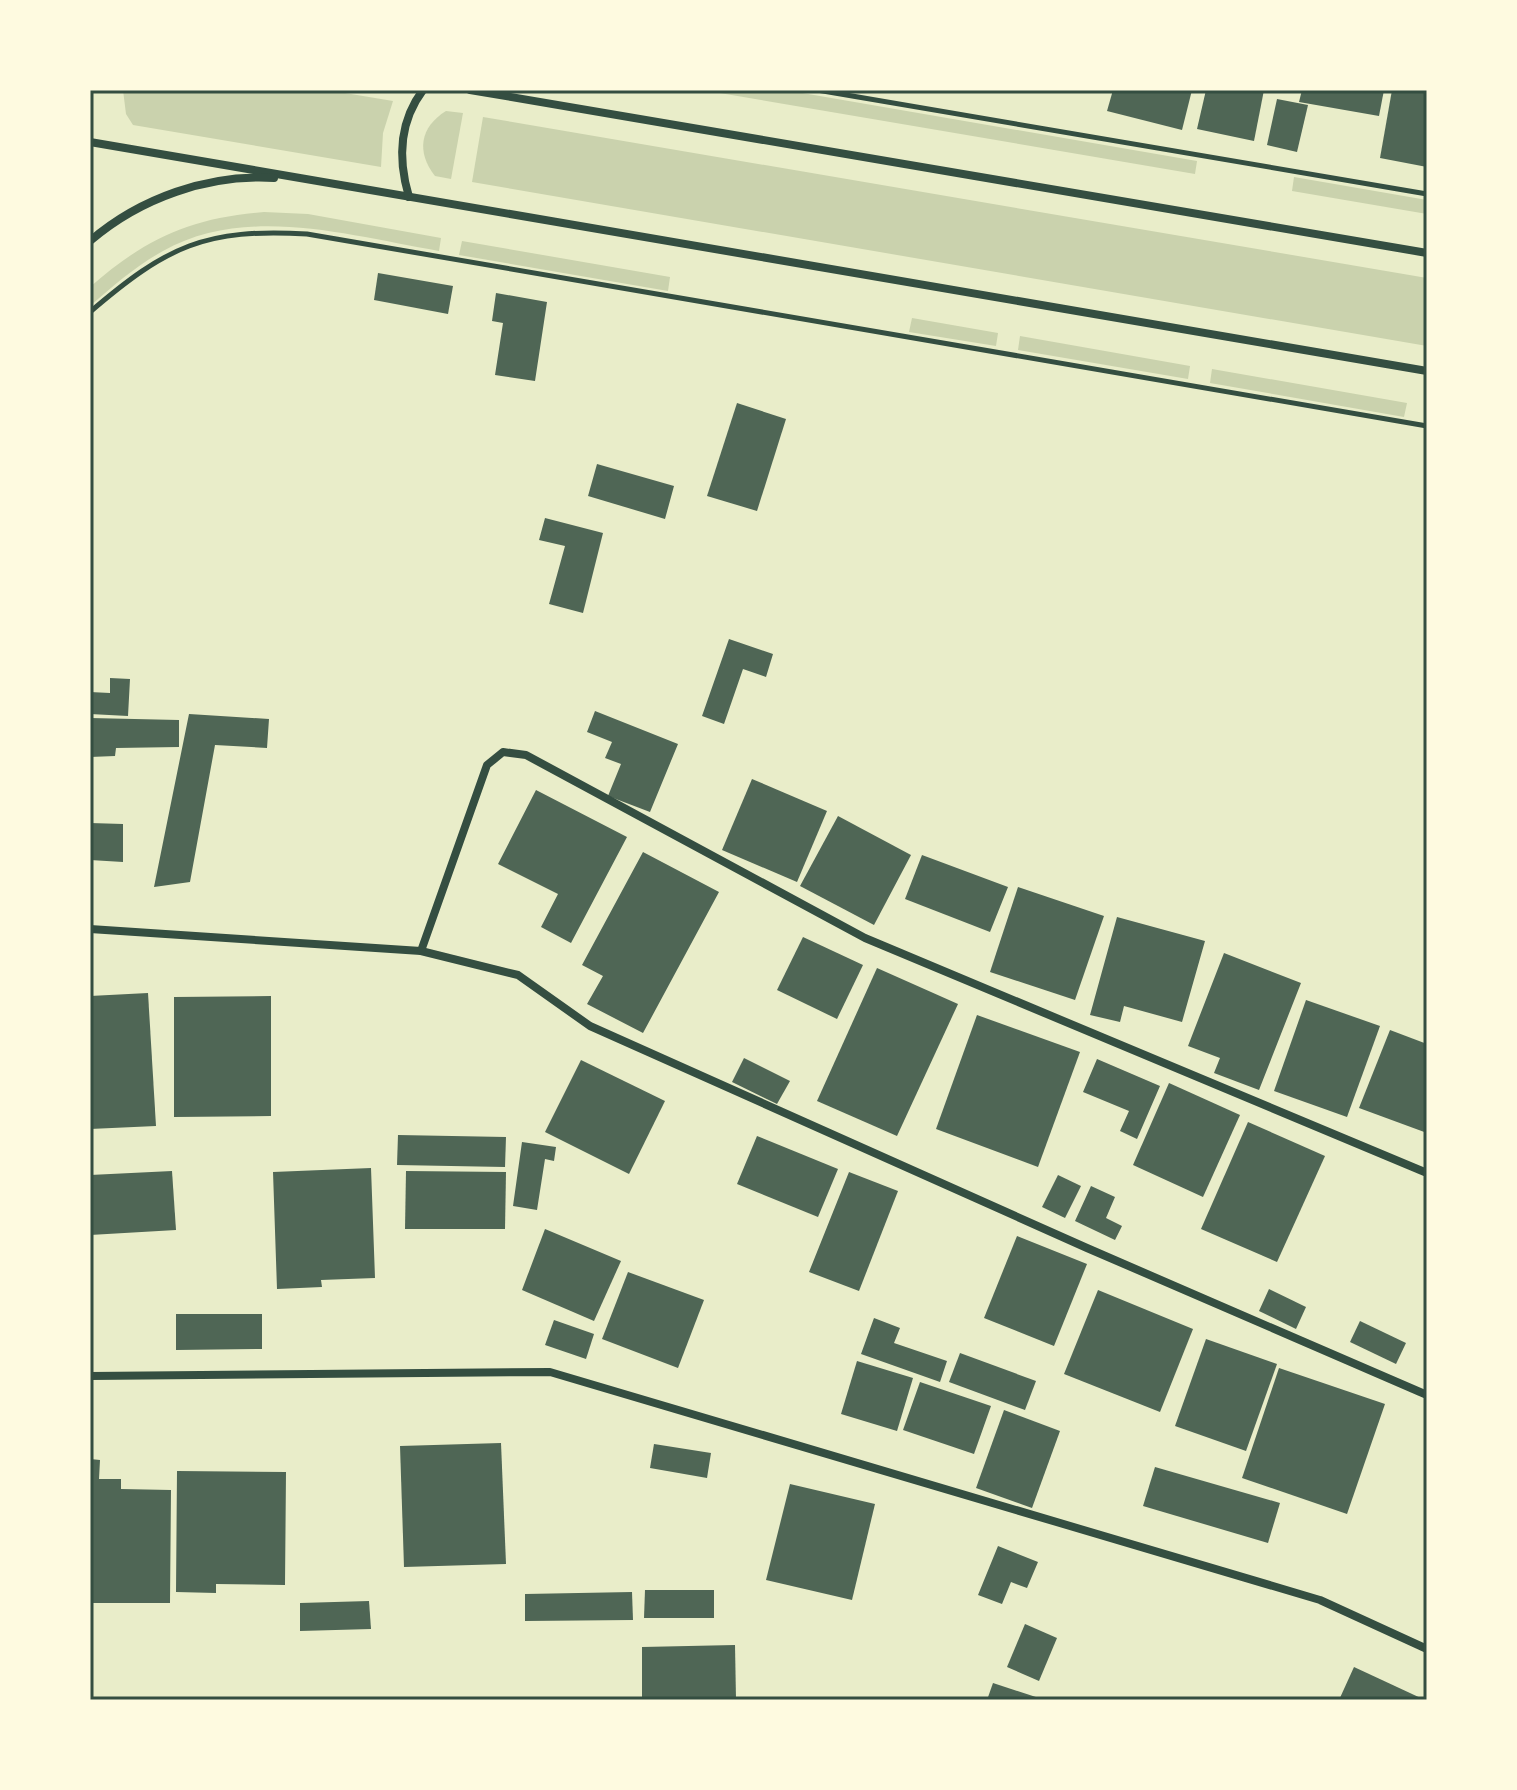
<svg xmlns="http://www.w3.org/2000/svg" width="1517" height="1790" viewBox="0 0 1517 1790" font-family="'Exo 2',sans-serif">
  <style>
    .green { fill: #cad2ad }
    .building { fill: #4f6655 }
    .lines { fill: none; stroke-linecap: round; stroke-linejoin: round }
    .path { stroke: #344e41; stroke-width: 5 }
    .minor { stroke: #344e41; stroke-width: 8 }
    .neatline { fill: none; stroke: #344e41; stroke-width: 3 }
  </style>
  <rect width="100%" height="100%" fill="#e9edc9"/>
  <g class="green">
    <path d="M123,90H327L393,101L383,133L381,167L133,125L126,114Z"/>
    <path d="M702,90H785L1197,161L1195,174Z"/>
    <path d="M446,111L463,113L451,179L435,176C416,152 420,127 446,111Z"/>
    <path d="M483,117L1427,278V346L472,182Z"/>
    <path d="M1294,177L1427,200V214L1292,191Z"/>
    <path d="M264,212L308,214L441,238L439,251C350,236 247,204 163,251C136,266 114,285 90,306V287C146,238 190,218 264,212Z"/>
    <path d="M462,241L670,277L668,291L459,255Z"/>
    <path d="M912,318L998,333L996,346L909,332Z"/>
    <path d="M1020,336L1190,366L1188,379L1018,350Z"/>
    <path d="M1212,369L1407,403L1404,417L1210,383Z"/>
  </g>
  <g class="building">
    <path d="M1113,90H1192L1182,130L1107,111Z"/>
    <path d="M1206,90H1264L1254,141L1197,129Z"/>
    <path d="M1302,90H1384L1379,116L1299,102Z"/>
    <path d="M1392,90H1427V167L1380,158Z"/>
    <path d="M1277,99L1308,105L1297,152L1267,145Z"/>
    <path d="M378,273L453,286L448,314L374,300Z"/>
    <path d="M496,293L547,302L535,381L495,375L503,323L492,321Z"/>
    <path d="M737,403L786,419L757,511L707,496Z"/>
    <path d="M597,464L674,486L665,519L588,496Z"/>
    <path d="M545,518L603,533L583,613L549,604L565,546L539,540Z"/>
    <path d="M729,639L773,654L766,677L743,669L724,724L702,716Z"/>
    <path d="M110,678L130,679L128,716L90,714V692L110,693Z"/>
    <path d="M595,711L678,744L650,812L608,796L621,764L605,758L612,742L587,732Z"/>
    <path d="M189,714L269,719L267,748L215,745L190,882L154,887Z"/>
    <path d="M90,718L179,720V747L116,748L115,756L90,757Z"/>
    <path d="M752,779L827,811L797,882L722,850Z"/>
    <path d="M536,790L627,837L571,943L541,927L558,894L498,864Z"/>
    <path d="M838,816L911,855L874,925L800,886Z"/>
    <path d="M90,823L123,824V862L90,860Z"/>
    <path d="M643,852L719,892L643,1033L587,1004L603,976L582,965Z"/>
    <path d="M922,855L1008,887L990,932L905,899Z"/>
    <path d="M1018,887L1104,916L1075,1000L990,972Z"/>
    <path d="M1117,917L1205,941L1182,1022L1124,1006L1120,1022L1090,1015Z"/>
    <path d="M803,937L863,965L837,1019L777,990Z"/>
    <path d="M1224,953L1301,983L1259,1090L1214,1073L1220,1058L1188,1046Z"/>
    <path d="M877,968L958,1004L897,1136L817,1101Z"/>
    <path d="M148,993L156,1126L90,1129V996Z"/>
    <path d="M271,996V1116L174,1117V997Z"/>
    <path d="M1306,1000L1380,1026L1347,1117L1274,1091Z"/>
    <path d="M977,1015L1080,1052L1038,1167L936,1129Z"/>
    <path d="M1390,1030L1427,1044V1133L1359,1108Z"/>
    <path d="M744,1058L790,1081L777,1104L732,1082Z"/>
    <path d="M1097,1059L1160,1086L1137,1139L1120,1131L1129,1111L1083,1092Z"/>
    <path d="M581,1060L665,1101L629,1174L545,1132Z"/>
    <path d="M1169,1083L1240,1115L1203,1197L1133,1165Z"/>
    <path d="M1248,1122L1325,1156L1277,1262L1201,1229Z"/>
    <path d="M398,1135L506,1137L505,1167L397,1165Z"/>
    <path d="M757,1136L838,1169L818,1217L737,1184Z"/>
    <path d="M522,1142L556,1147L554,1161L545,1159L537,1210L513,1206Z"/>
    <path d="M371,1168L375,1278L321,1280L322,1287L277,1289L273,1172Z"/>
    <path d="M172,1171L176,1230L90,1235V1175Z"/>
    <path d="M406,1171L506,1172L505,1229H405Z"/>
    <path d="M849,1172L898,1191L859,1291L809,1272Z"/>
    <path d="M1058,1175L1081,1186L1065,1218L1042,1207Z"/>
    <path d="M1091,1186L1115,1197L1106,1218L1122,1226L1115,1240L1075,1221Z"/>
    <path d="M545,1229L621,1261L594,1321L522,1290Z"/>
    <path d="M1017,1236L1087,1264L1054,1346L984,1318Z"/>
    <path d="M628,1272L704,1300L678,1368L602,1339Z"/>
    <path d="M1269,1289L1306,1307L1296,1329L1259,1311Z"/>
    <path d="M1098,1290L1193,1329L1160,1412L1064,1374Z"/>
    <path d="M176,1314H262V1349L176,1350Z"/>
    <path d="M874,1318L900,1328L894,1343L947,1361L940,1382L861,1354Z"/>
    <path d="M554,1320L594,1334L586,1359L545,1345Z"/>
    <path d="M1360,1321L1406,1343L1396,1364L1350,1342Z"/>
    <path d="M1206,1339L1277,1364L1246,1451L1175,1426Z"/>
    <path d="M960,1353L1036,1381L1025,1410L949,1382Z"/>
    <path d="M857,1361L913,1378L897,1431L841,1414Z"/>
    <path d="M1279,1368L1385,1404L1347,1514L1242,1478Z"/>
    <path d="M920,1382L991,1406L974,1454L903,1430Z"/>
    <path d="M1004,1410L1060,1431L1032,1508L976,1488Z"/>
    <path d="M501,1443L506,1564L404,1567L400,1446Z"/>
    <path d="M654,1444L711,1453L707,1478L650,1468Z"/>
    <path d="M90,1459L100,1460L99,1479H121V1489L171,1490L170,1603H90Z"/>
    <path d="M1155,1467L1280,1503L1268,1543L1143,1506Z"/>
    <path d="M177,1471L286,1472L285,1585L216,1584V1593L176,1592Z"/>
    <path d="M790,1484L875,1504L852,1600L766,1580Z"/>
    <path d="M998,1546L1038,1562L1027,1588L1011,1582L1002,1604L978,1595Z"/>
    <path d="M645,1590H714V1618H644Z"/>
    <path d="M632,1592L633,1620L525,1621V1594Z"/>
    <path d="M369,1601L371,1629L300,1631V1603Z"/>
    <path d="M1025,1624L1057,1638L1039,1681L1007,1667Z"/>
    <path d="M735,1645L736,1700H642V1647Z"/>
    <path d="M1354,1667L1425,1700H1339Z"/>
    <path d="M993,1683L1042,1699V1700H987Z"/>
  </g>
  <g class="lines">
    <g class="path">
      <path d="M817,90L1427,194"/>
      <path d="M90,312C167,246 205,228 307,234L1427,426"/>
    </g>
    <g class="minor">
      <path d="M470,90L1427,253"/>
      <path d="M90,142L1427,371"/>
      <path d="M409,197C398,160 399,122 423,90"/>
      <path d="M90,241C140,198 208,174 274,178"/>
      <path d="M90,929L421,951L518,975L590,1026L1087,1248L1427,1395"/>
      <path d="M421,951L487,765L503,752L526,755L865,938L1427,1173"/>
      <path d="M90,1376L550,1372L1320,1600L1427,1649"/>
    </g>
  </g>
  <rect width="1517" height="1790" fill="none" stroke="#fefae0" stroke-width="184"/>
  <rect x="92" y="92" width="1333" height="1606" class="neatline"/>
</svg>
